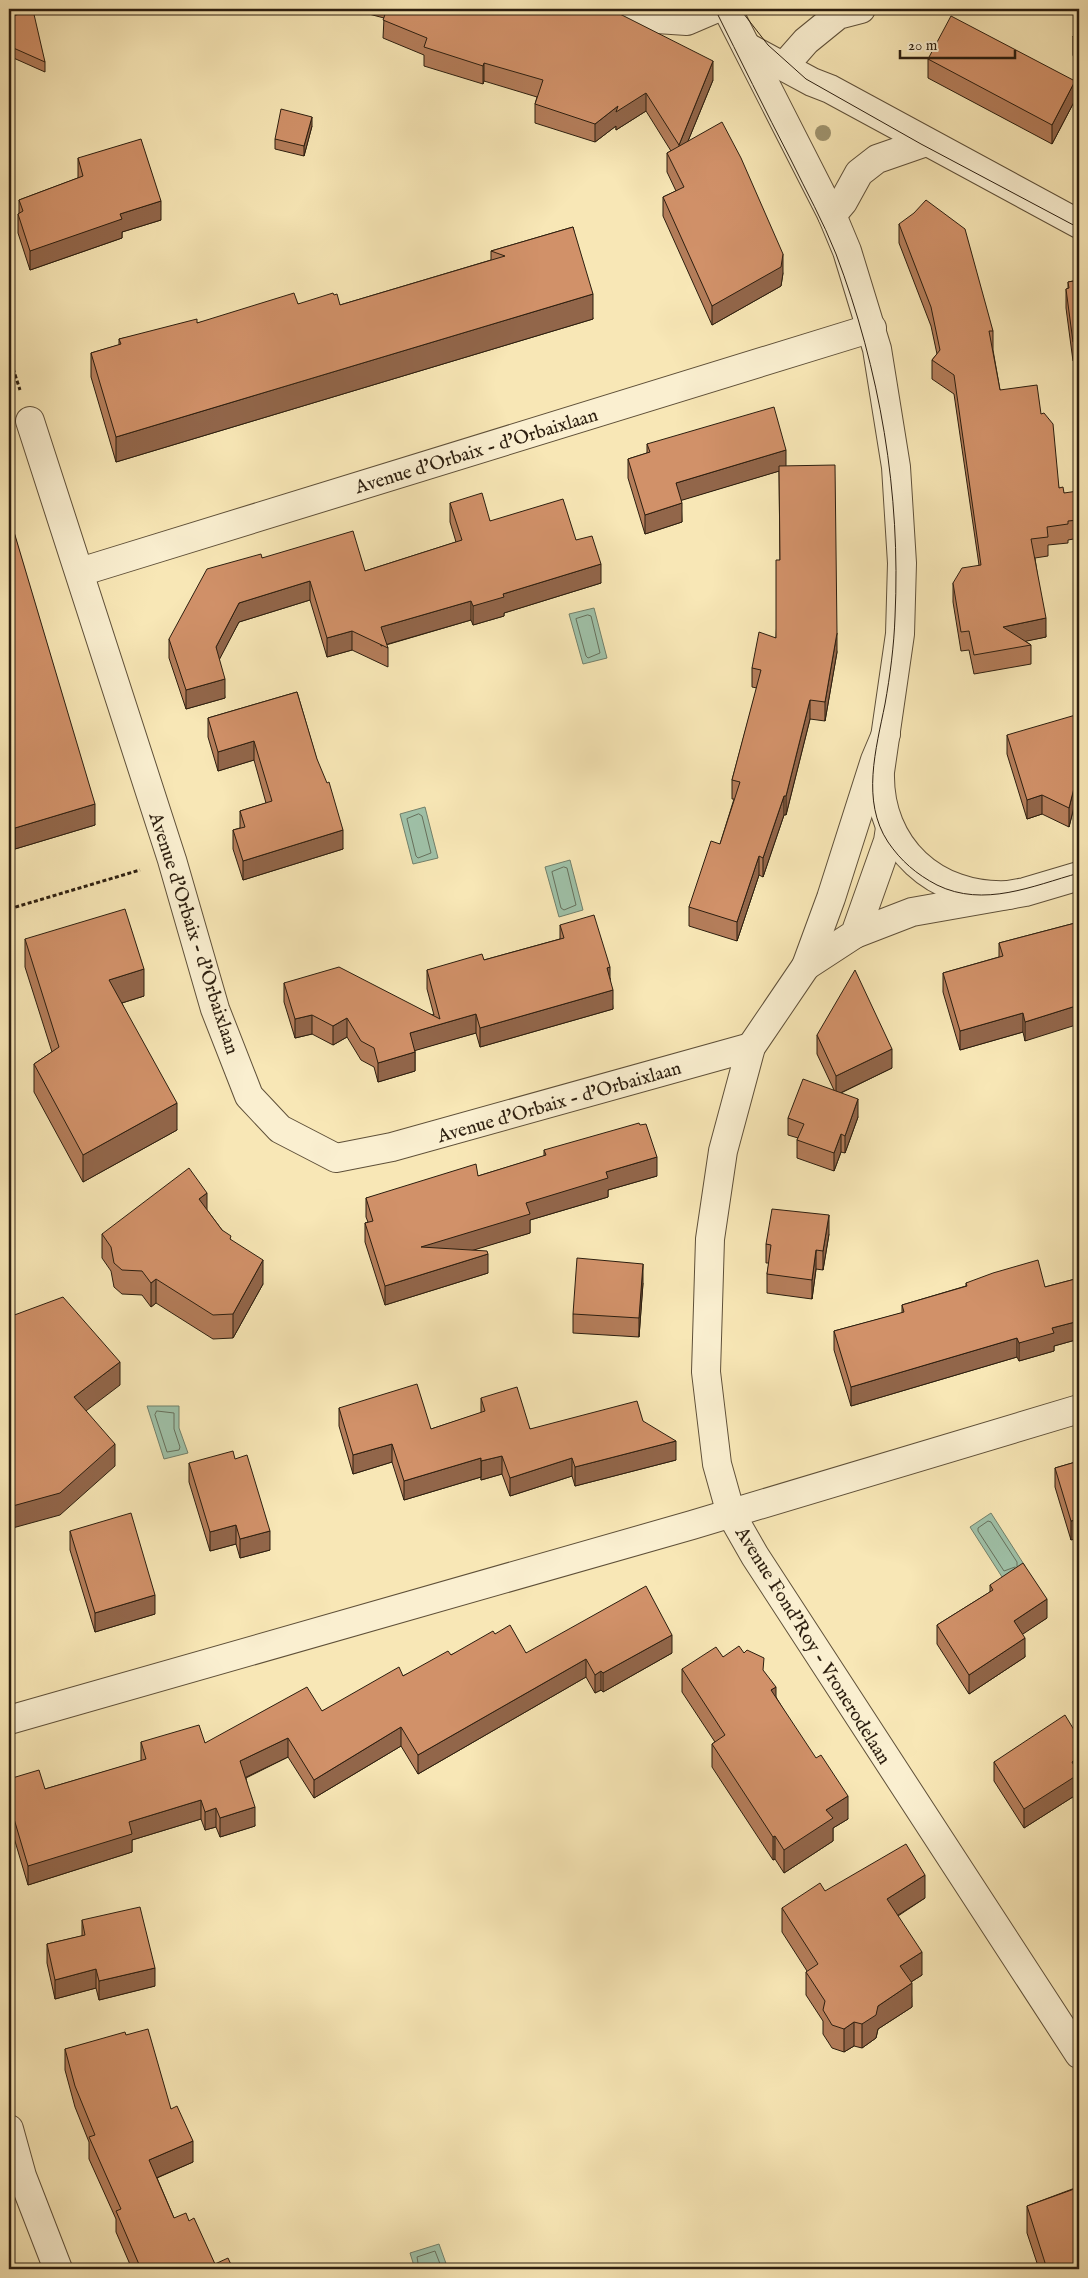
<svg xmlns="http://www.w3.org/2000/svg" width="1088" height="2278" viewBox="0 0 1088 2278" font-family="'IM FELL English',serif">
  <style>
    .water { fill: #9fc1a8; stroke: #71806b }
    .lines { fill: none; stroke-linecap: round; stroke-linejoin: round }
    .shore { stroke: #66705c; stroke-width: 1 }
    .minor-casing { stroke: #5f5039; stroke-width: 30 }
    .path { stroke: #2c1e0f; stroke-width: 3; stroke-dasharray: 4 2.5; stroke-linecap: butt }
    .minor { stroke: #faefd0; stroke-width: 28 }
    .tram { stroke: #2c1e0f; stroke-width: 1 }
    .tree { fill: #9f946f }
    .wall { fill: #b47d5a; stroke: #2c1e0f }
    .shaded-wall { fill: #92664a; stroke: #2c1e0f }
    .building { fill: #d19169; stroke: #2c1e0f }
    .labels { text-anchor: middle; stroke-width: 4; stroke-linejoin: round; paint-order: stroke }
    .street-label { font-size: 19px; fill: #2c1e0f; stroke: #faefd0 }
  </style>
  <rect width="100%" height="100%" fill="#f8e7b6"/>
  <filter id="stains"><feTurbulence type="fractalNoise" baseFrequency=".004" numOctaves="4"/><feColorMatrix values="0 0 0 0 .2 0 0 0 0 .09 0 0 0 0 .02 0 0 0 .5 -.17"/></filter>
  <radialGradient id="worn" r=".72"><stop offset=".6" stop-color="#630" stop-opacity="0"/><stop offset="1" stop-color="#630" stop-opacity=".3"/></radialGradient>
  <g class="water">
    <path d="M594,608L607,658L583,664L569,614Z"/>
    <path d="M425,807L438,858L413,864L400,814Z"/>
    <path d="M570,860L583,910L559,917L545,867Z"/>
    <path d="M179,1406V1428L188,1453L164,1459L147,1406Z"/>
    <path d="M991,1513L1025,1566L1004,1580L970,1527Z"/>
    <path d="M439,2244L448,2269H415L410,2253Z"/>
  </g>
  <g class="lines">
    <g class="shore">
      <path d="M588,615L591,616L600,653L588,658L586,656L576,619Z"/>
      <path d="M419,814L422,816L431,853L418,858L416,856L407,819Z"/>
      <path d="M564,867L567,868L576,905L564,910L561,908L552,872Z"/>
      <path d="M157,1411L174,1413V1429L180,1447L179,1450L167,1452L155,1415Z"/>
      <path d="M1015,1567L1004,1571L978,1531V1528L988,1521L991,1522L1017,1562V1566"/>
      <path d="M419,2269L417,2257L435,2251L442,2269"/>
    </g>
    <defs>
      <g id="minor">
        <path d="M634,9L657,19L687,21L715,9"/>
        <path d="M727,9L832,215L847,251L877,349L896,467L902,563L900,634L880,772C878,847 935,899 1009,895"/>
        <path d="M747,47L812,82L830,89L1079,224"/>
        <path d="M784,66L806,41L838,15L861,9"/>
        <path d="M832,215L843,202L859,173L877,159L926,142"/>
        <path d="M30,421L172,860L215,1009L249,1096L280,1129L336,1158L392,1147L751,1047"/>
        <path d="M80,572L872,328"/>
        <path d="M886,734L875,760L831,898L806,966L751,1047L723,1151L710,1239L706,1372L717,1464L731,1514L755,1556L1079,2054"/>
        <path d="M855,934L912,912L1025,892L1079,876"/>
        <path d="M806,966L855,934L888,841L890,828"/>
        <path d="M9,1720L692,1525L1079,1409"/>
        <path d="M9,2129L22,2176L58,2269"/>
      </g>
    </defs>
    <use href="#minor" class="minor-casing"/>
    <g class="path">
      <path d="M9,356L20,390"/>
      <path d="M9,909L140,870"/>
    </g>
    <use href="#minor" class="minor"/>
    <g class="tram">
      <path d="M715,9C740,59 765,110 791,160C806,191 823,221 836,254C880,370 901,493 895,617C894,646 890,676 885,704C876,749 861,801 888,842C901,861 916,874 937,885C984,908 1032,886 1079,873"/>
      <path d="M740,9L768,45L806,79L921,144L1079,228"/>
    </g>
  </g>
  <circle class="tree" cx="823" cy="133" r="8"/>
  <g class="wall">
    <path d="M350,9H610L713,80L688,141L783,273L781,286L712,325L663,216V197L676,191L667,172V153L671,151L646,111L616,130V126L595,142L535,123V104L537,97L484,81L483,84L424,66V55L383,38L384,18Z"/>
    <path d="M9,17L45,62V72L9,56Z"/>
    <path d="M1079,33V74L1073,55V36Z"/>
    <path d="M928,59L1075,100L1079,96V126L1074,119V102L1052,144L928,78Z"/>
    <path d="M312,126L304,156L275,149V139Z"/>
    <path d="M78,158L161,220L122,232V238L30,270L18,233V214L19,213V200L78,178Z"/>
    <path d="M899,224L993,331V350L1000,390L1041,414L1059,488L1064,493L1079,500V538L1068,540V543L1048,545V556L1035,558L1046,637L1025,641L1031,645V664L974,674L969,650L961,651L953,602V583L979,565L954,394L932,379V360L937,354L931,326L899,243Z"/>
    <path d="M573,227L593,319L116,462L91,377V353L119,345V339L197,323L298,304L340,305L491,260V251Z"/>
    <path d="M1079,280V360L1073,361L1066,308V289H1068V282Z"/>
    <path d="M647,444L786,466L837,652L825,721L810,719L786,815H784L763,877L759,875L737,941L689,926V907L720,844L734,799H732V780L757,688L752,687V668L776,638L780,560L779,471L681,500L682,522L645,534L628,478V459L647,453Z"/>
    <path d="M450,503L490,521L576,540L601,583L504,613V616L473,625L471,620L386,645L388,648V667L352,650L327,657L310,600L239,622L219,659L225,698L186,709L169,658V639L262,558L365,571L456,542L450,522Z"/>
    <path d="M9,515L95,825L15,849L9,829Z"/>
    <path d="M297,692L343,849L243,880L233,849V830L240,828V811L266,803L254,760L218,771L208,737V718Z"/>
    <path d="M1007,735L1076,799L1069,827L1042,814L1027,819L1007,754Z"/>
    <path d="M1079,922L1025,1041L1023,1032L960,1050L943,992V973L999,957V943Z"/>
    <path d="M560,925L610,978L613,1009L480,1047L476,1033L415,1050V1071L378,1082L374,1067L361,1060L347,1037L333,1045L312,1034L295,1038L284,1002V983L434,1015L427,989V970L484,960L560,939Z"/>
    <path d="M25,939L144,996L122,1003L177,1130L83,1182L34,1092V1064L52,1052L25,967Z"/>
    <path d="M817,1035L892,1068L841,1093L858,1117L845,1153L841,1152L834,1171L797,1158V1140L798,1138L788,1135V1118L834,1090L817,1054Z"/>
    <path d="M544,1150L657,1176L608,1190V1197L530,1220V1233L472,1250L488,1273L385,1305L365,1242V1223L368,1222L366,1217V1198L478,1176L544,1156Z"/>
    <path d="M207,1210L222,1230L231,1240L263,1284L233,1338L213,1339L156,1303L151,1307L142,1295L122,1294L114,1287L111,1271L102,1258V1234Z"/>
    <path d="M829,1234L823,1270L816,1269L812,1299L767,1293V1274L769,1263H766V1244Z"/>
    <path d="M1079,1278V1339L1054,1346V1351L1019,1361L1017,1357L851,1406L834,1350V1331L902,1313V1305L966,1286V1283L1045,1287Z"/>
    <path d="M643,1283L639,1337L573,1333V1314Z"/>
    <path d="M481,1398L530,1429L643,1421L676,1460L575,1486L572,1476L510,1496L502,1474L481,1480V1477L404,1500L392,1462L353,1474L339,1426V1408L431,1429L481,1413Z"/>
    <path d="M1079,1461L1071,1540L1055,1487V1468Z"/>
    <path d="M189,1463L270,1550L240,1558L236,1544L210,1551L189,1482Z"/>
    <path d="M70,1531L155,1614L95,1632L70,1550Z"/>
    <path d="M990,1585L1047,1618L1022,1634L1025,1657L969,1694L937,1644V1625L990,1592Z"/>
    <path d="M495,1634L526,1653H672L603,1692L601,1690L595,1693L586,1677L418,1774L401,1746L314,1798L288,1757L246,1778L255,1826L220,1837L216,1827L205,1830L201,1819L132,1840V1852L28,1885L9,1821V1779L45,1789L141,1761V1742L205,1743L322,1711L451,1655Z"/>
    <path d="M744,1653L764,1672L776,1697L848,1819L833,1828V1841L784,1873L775,1859L773,1860L712,1767V1744L715,1742L682,1692V1669L723,1657Z"/>
    <path d="M1079,1738V1793L1024,1828L994,1781V1762Z"/>
    <path d="M825,1891L925,1898L898,1916L922,1975L911,1982L912,2007L878,2029L876,2038L862,2048L854,2046L844,2052L832,2048L823,2034V2021L806,1995V1972L807,1971L782,1932V1908Z"/>
    <path d="M82,1920L155,1986L99,2000L96,1988L55,1999L47,1963V1944L82,1936Z"/>
    <path d="M126,2035L171,2109L193,2162L157,2178L174,2218L189,2221L215,2264L233,2269H132L116,2232V2219L89,2159V2142L75,2107L65,2070V2049Z"/>
    <path d="M1079,2182V2269H1039L1027,2233V2206L1075,2188V2183Z"/>
  </g>
  <g class="shaded-wall">
    <path d="M713,61V80L679,163V145Z"/>
    <path d="M484,63V81L483,84V66Z"/>
    <path d="M1075,81V100H1074V102L1052,144V125Z"/>
    <path d="M646,93V111L616,130V126L595,142V124L618,106Z"/>
    <path d="M312,117V126L304,156V146Z"/>
    <path d="M161,201V220L122,232V238L30,270V251L120,214Z"/>
    <path d="M783,254V273L781,286L712,325V306Z"/>
    <path d="M593,294V319L116,462V437Z"/>
    <path d="M786,450V469L676,502V483Z"/>
    <path d="M682,503V522L645,534V515Z"/>
    <path d="M601,564V583L504,613V616L473,625V606L503,594Z"/>
    <path d="M310,581V600L239,622L216,666V647L239,603Z"/>
    <path d="M471,601V620L381,646V627Z"/>
    <path d="M1046,618V637L1003,646V627Z"/>
    <path d="M352,631V650L327,657V638Z"/>
    <path d="M837,633V652L825,721V702Z"/>
    <path d="M225,679V698L186,709V690Z"/>
    <path d="M810,700V719L786,815V796Z"/>
    <path d="M254,741V760L218,771V752Z"/>
    <path d="M1079,779V798L1076,799L1069,827V808L1076,780Z"/>
    <path d="M1042,795V814L1027,819V800Z"/>
    <path d="M784,796V815L763,877V858Z"/>
    <path d="M95,804V825L15,849V828Z"/>
    <path d="M343,830V849L243,880V861Z"/>
    <path d="M759,856V875L737,941V922Z"/>
    <path d="M610,967V986L607,968Z"/>
    <path d="M144,969V996L109,1007V980Z"/>
    <path d="M613,990V1009L480,1047V1028Z"/>
    <path d="M1079,1005V1024L1025,1041V1022Z"/>
    <path d="M1023,1013V1032L960,1050V1031Z"/>
    <path d="M476,1014V1033L410,1052V1033Z"/>
    <path d="M312,1015V1034L295,1038V1019Z"/>
    <path d="M347,1018V1037L333,1045V1026Z"/>
    <path d="M892,1049V1068L836,1095V1076Z"/>
    <path d="M415,1052V1071L378,1082V1063Z"/>
    <path d="M858,1099V1117L845,1153V1136Z"/>
    <path d="M177,1103V1130L83,1182V1155Z"/>
    <path d="M841,1134V1152L834,1171V1153Z"/>
    <path d="M657,1157V1176L608,1190V1197L530,1220V1233L421,1266V1247L526,1203L606,1172Z"/>
    <path d="M207,1193V1217L199,1199Z"/>
    <path d="M829,1215V1234L823,1270V1251Z"/>
    <path d="M816,1250V1269L812,1299V1280Z"/>
    <path d="M488,1254V1273L385,1305V1286Z"/>
    <path d="M263,1260V1284L233,1338V1314Z"/>
    <path d="M643,1264V1283L639,1337V1318Z"/>
    <path d="M156,1279V1303L151,1307V1283Z"/>
    <path d="M1079,1321V1339L1054,1346V1351L1019,1361V1343L1052,1328Z"/>
    <path d="M1017,1338V1357L851,1406V1387Z"/>
    <path d="M120,1362V1385L74,1420V1397Z"/>
    <path d="M676,1441V1460L575,1486V1467Z"/>
    <path d="M115,1444V1466L60,1515L9,1529V1507Z"/>
    <path d="M392,1444V1462L353,1474V1455Z"/>
    <path d="M502,1456V1474L481,1480V1461Z"/>
    <path d="M481,1458V1477L404,1500V1481Z"/>
    <path d="M572,1458V1476L510,1496V1478Z"/>
    <path d="M1079,1519V1538L1071,1540V1521Z"/>
    <path d="M236,1525V1544L210,1551V1532Z"/>
    <path d="M270,1531V1550L240,1558V1539Z"/>
    <path d="M155,1595V1614L95,1632V1613Z"/>
    <path d="M1047,1599V1618L1014,1640V1621Z"/>
    <path d="M672,1635V1653L603,1692V1673Z"/>
    <path d="M1025,1638V1657L969,1694V1675Z"/>
    <path d="M586,1659V1677L418,1774V1755Z"/>
    <path d="M601,1671V1690L595,1693V1675Z"/>
    <path d="M776,1687V1710L771,1690Z"/>
    <path d="M401,1727V1746L314,1798V1780Z"/>
    <path d="M288,1738V1757L240,1780V1761Z"/>
    <path d="M1079,1757V1793L1024,1828V1809L1072,1762Z"/>
    <path d="M848,1796V1819L833,1828V1841L784,1873V1850L826,1810Z"/>
    <path d="M201,1800V1819L132,1840V1852L28,1885V1866L129,1822Z"/>
    <path d="M255,1807V1826L220,1837V1818Z"/>
    <path d="M216,1808V1827L205,1830V1812Z"/>
    <path d="M775,1836V1859L773,1860V1837Z"/>
    <path d="M925,1875V1898L887,1922V1899Z"/>
    <path d="M922,1952V1975L900,1989V1966Z"/>
    <path d="M155,1968V1986L99,2000V1981Z"/>
    <path d="M96,1969V1988L55,1999V1980Z"/>
    <path d="M912,1983V2007L878,2029L876,2038L862,2048V2024L878,2006Z"/>
    <path d="M854,2022V2046L844,2052V2029Z"/>
    <path d="M193,2141V2162L149,2181V2160Z"/>
  </g>
  <g class="building">
    <path d="M387,9H610L713,61L679,145L646,93L616,112L618,106L595,124L535,104L543,80L484,63L483,66L424,47L427,38L383,20Z"/>
    <path d="M33,10L45,62L9,46V17Z"/>
    <path d="M951,16L1075,81L1052,125L928,59Z"/>
    <path d="M1079,33V55L1073,36Z"/>
    <path d="M1079,96V107L1074,100Z"/>
    <path d="M281,109L312,117L304,146L275,139Z"/>
    <path d="M722,122L741,158L783,254L781,267L712,306L663,197L684,187L667,153Z"/>
    <path d="M141,139L161,201L120,214L122,219L30,251L18,214L23,211L19,200L83,176L78,158Z"/>
    <path d="M926,200L965,229L993,331H989L1000,390L1037,385L1041,414L1044,413L1053,424L1059,488L1063,487L1064,493L1078,491L1079,500V520L1068,521V524L1047,527L1048,537L1031,539L1046,618L1003,627L1031,645L974,655L969,631L961,632L953,583L962,568L981,565L954,375L932,360L940,350L931,307L899,224L914,213Z"/>
    <path d="M573,227L593,294L116,437L91,353L121,344L119,339L197,319V323L294,293L298,304L333,293L334,295L337,294L340,305L505,256L491,251Z"/>
    <path d="M1079,280V341L1073,342L1066,289L1069,288L1068,282Z"/>
    <path d="M774,407L786,450L676,483L682,503L645,515L628,459L650,452L647,444Z"/>
    <path d="M835,465L837,633L825,702L810,700L786,796H784L763,858L759,856L737,922L689,907L711,841L720,844L740,782L732,780L761,670L752,668L759,632L776,638V560H780L779,466Z"/>
    <path d="M482,493L490,521L563,499L576,540L592,536L601,564L503,594L504,597L473,606L471,601L381,627L388,648L352,631L327,638L310,581L239,603L216,647L225,679L186,690L169,639L207,569L261,554L262,558L353,531L365,571L462,540L450,503Z"/>
    <path d="M9,515L95,804L15,828L9,809Z"/>
    <path d="M297,692L317,759L327,783L329,782L343,830L243,861L233,830L245,827L240,811L272,801L254,741L218,752L208,718Z"/>
    <path d="M1079,714V779L1076,780L1069,808L1042,795L1027,800L1007,735Z"/>
    <path d="M125,909L144,969L109,980L177,1103L83,1155L34,1064L59,1047L25,939Z"/>
    <path d="M594,915L610,967L607,968L613,990L480,1028L476,1014L410,1033L415,1052L378,1063L374,1048L361,1041L347,1018L333,1026L312,1015L295,1019L284,983L339,967L440,1019L427,970L482,954L484,960L564,938L560,925Z"/>
    <path d="M1079,922V1005L1025,1022L1023,1013L960,1031L943,973L1003,956L999,943Z"/>
    <path d="M855,970L892,1049L836,1076L817,1035Z"/>
    <path d="M803,1079L858,1099L845,1136L841,1134L834,1153L797,1140L804,1124L788,1118Z"/>
    <path d="M639,1123L640,1125L646,1124L657,1157L606,1172L608,1178L526,1203L530,1214L421,1247L487,1251L488,1254L385,1286L365,1223L373,1221L366,1198L476,1164L478,1176L546,1155L544,1150Z"/>
    <path d="M189,1168L207,1193L199,1199L222,1230L231,1236L230,1239L263,1260L233,1314L213,1315L156,1279L151,1283L142,1271L122,1270L114,1263L111,1247L102,1234Z"/>
    <path d="M772,1209L829,1215L823,1251L816,1250L812,1280L767,1274L771,1245L766,1244Z"/>
    <path d="M577,1258L643,1264L639,1318L573,1314Z"/>
    <path d="M1038,1260L1045,1287L1079,1278V1321L1052,1328L1054,1333L1019,1343L1017,1338L851,1387L834,1331L904,1312L902,1305L967,1286L966,1283L993,1273Z"/>
    <path d="M63,1297L120,1362L74,1397L115,1444L60,1493L9,1507V1317Z"/>
    <path d="M417,1384L431,1429L485,1411L481,1398L517,1387L530,1429L637,1401L643,1421L676,1441L575,1467L572,1458L510,1478L502,1456L481,1461V1458L404,1481L392,1444L353,1455L339,1408Z"/>
    <path d="M233,1451L235,1459L247,1455L270,1531L240,1539L236,1525L210,1532L189,1463Z"/>
    <path d="M1079,1461V1519L1071,1521L1055,1468Z"/>
    <path d="M131,1513L155,1595L95,1613L70,1531Z"/>
    <path d="M1023,1563L1047,1599L1014,1621L1025,1638L969,1675L937,1625L993,1590L990,1585Z"/>
    <path d="M646,1586L672,1635L603,1673L601,1671L595,1675L586,1659L418,1755L401,1727L314,1780L288,1738L240,1761L255,1807L220,1818L216,1808L205,1812L201,1800L129,1822L132,1834L28,1866L9,1802V1779L39,1770L45,1789L146,1759L141,1742L199,1725L205,1743L307,1687L322,1711L399,1667L403,1676L448,1651L451,1655L493,1631L495,1634L510,1625L526,1653Z"/>
    <path d="M739,1646L744,1653L747,1650L764,1658L763,1670L776,1687L771,1690L816,1758L821,1755L848,1796L826,1810L833,1818L784,1850L775,1836L773,1837L712,1744L725,1735L682,1669L716,1647L723,1657Z"/>
    <path d="M1065,1715L1079,1738V1757L1072,1762L1079,1774L1024,1809L994,1762Z"/>
    <path d="M906,1844L925,1875L887,1899L922,1952L900,1966L912,1983L878,2006L876,2015L862,2024L854,2022L844,2029L832,2025L823,2010L825,2001L806,1972L818,1964L782,1908L820,1883L825,1891Z"/>
    <path d="M140,1907L155,1968L99,1981L96,1969L55,1980L47,1944L85,1935L82,1920Z"/>
    <path d="M148,2029L171,2109L177,2106L193,2141L149,2160L174,2218L186,2213L189,2221L194,2218L215,2264L228,2258L233,2269H141L116,2211L121,2209L89,2137L95,2135L75,2086L65,2049L125,2032L126,2035Z"/>
    <path d="M1079,2182V2269H1047L1027,2206L1077,2188L1075,2183Z"/>
  </g>
  <g class="labels">
    <g class="street-label">
      <text transform="translate(476 450) rotate(-17)" y="7">Avenue d'Orbaix - d'Orbaixlaan</text>
      <text transform="translate(195 933) rotate(72)" y="7">Avenue d'Orbaix - d'Orbaixlaan</text>
      <text transform="translate(559 1101) rotate(-16)" y="7">Avenue d'Orbaix - d'Orbaixlaan</text>
      <text transform="translate(814 1645) rotate(58)" y="7">Avenue Fond'Roy - Vronerodelaan</text>
    </g>
  </g>
  <rect width="1088" height="2278" fill="none" stroke="#f8e7b6" stroke-width="30"/>
  <rect x="10" y="10" width="1068" height="2258" fill="none" stroke="#2c1e0f" stroke-width="2.5"/>
  <rect x="15" y="15" width="1058" height="2248" fill="none" stroke="#2c1e0f"/>
  <path d="M900 50v8h115v-8" fill="none" stroke="#2c1e0f" stroke-width="2.5"/>
  <text x="908" y="50" font-size="15" fill="#2c1e0f" stroke="#faefd0" stroke-width="4" paint-order="stroke">20 m</text>
  <rect width="100%" height="100%" filter="url(#stains)"/>
  <rect width="100%" height="100%" fill="url(#worn)"/>
</svg>
